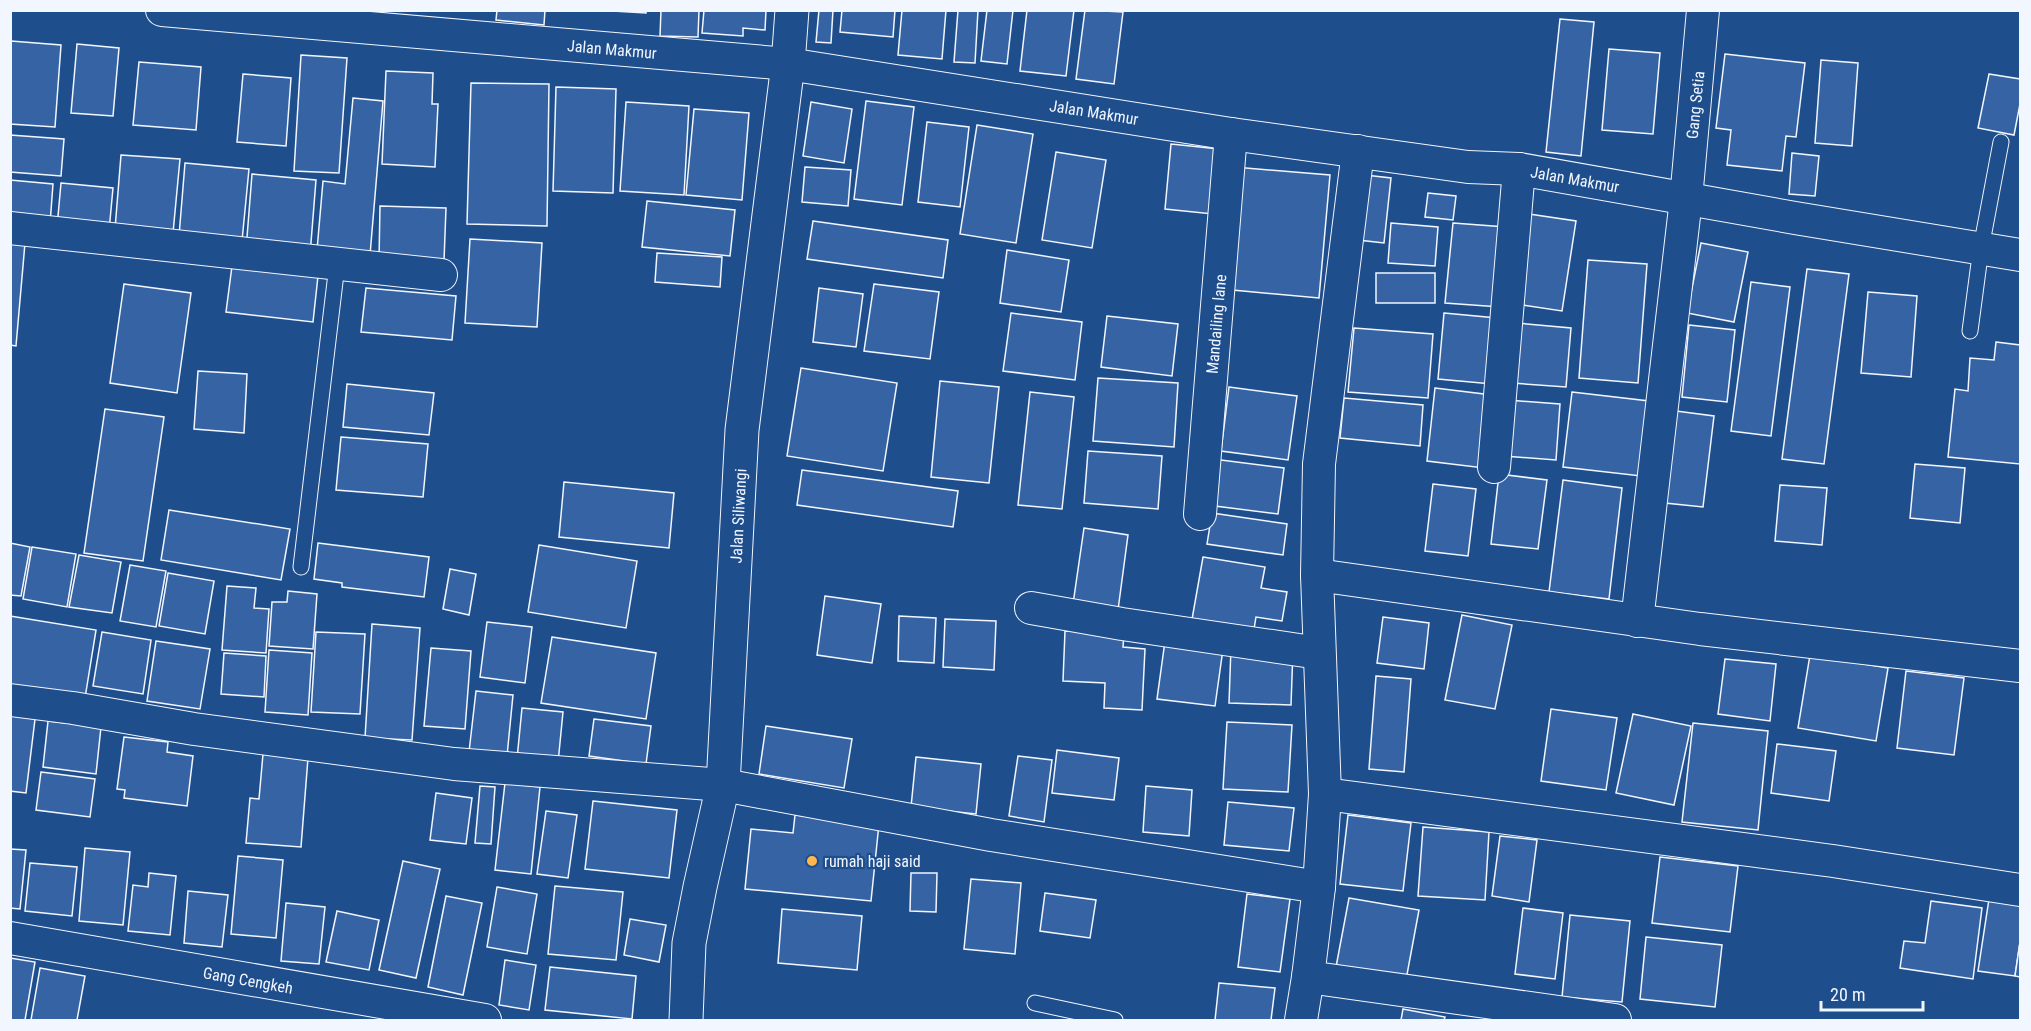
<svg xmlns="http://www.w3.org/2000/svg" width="2031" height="1031" viewBox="0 0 2031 1031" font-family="'Roboto Condensed',sans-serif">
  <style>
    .building { fill: #3563a3; stroke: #f2f6ff; stroke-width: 1.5 }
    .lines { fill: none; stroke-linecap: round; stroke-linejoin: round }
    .service-casing { stroke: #f2f6ff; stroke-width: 17 }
    .minor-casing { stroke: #f2f6ff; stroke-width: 34 }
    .tertiary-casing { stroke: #f2f6ff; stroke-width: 35 }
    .service { stroke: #1f4e8c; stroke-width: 15 }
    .minor { stroke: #1f4e8c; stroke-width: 32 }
    .tertiary { stroke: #1f4e8c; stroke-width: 33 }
    .poi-dot { fill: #ffb74d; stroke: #1f4e8c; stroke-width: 2 }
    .labels { text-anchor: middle; stroke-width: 4.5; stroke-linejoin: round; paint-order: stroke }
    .street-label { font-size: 16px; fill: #f2f6ff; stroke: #1f4e8c }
    .poi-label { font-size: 16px; fill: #f2f6ff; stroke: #1f4e8c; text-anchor: start }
  </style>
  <rect width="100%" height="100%" fill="#1f4e8c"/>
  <g class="building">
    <path d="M497,10H545L544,25L496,20Z"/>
    <path d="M595,10H646V13Z"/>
    <path d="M661,10H699L698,37L660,36Z"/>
    <path d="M704,10H766L765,30L743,28V36L702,33Z"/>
    <path d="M819,10H833L831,43L816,42Z"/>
    <path d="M842,10H895L893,37L840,32Z"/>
    <path d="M902,10H946L942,59L898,55Z"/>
    <path d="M958,10H978L975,63L954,62Z"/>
    <path d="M987,10H1013L1007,64L981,61Z"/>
    <path d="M1027,10H1074L1066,76L1020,71Z"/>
    <path d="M1085,10L1123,12L1114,84L1076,79Z"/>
    <path d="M1560,19L1594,22L1581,156L1546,152Z"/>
    <path d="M11,41L61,45L55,127L10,124Z"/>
    <path d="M77,44L119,48L113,116L71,113Z"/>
    <path d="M1609,49L1660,53L1653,134L1602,130Z"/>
    <path d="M1725,54L1805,63L1796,137L1786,136L1782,171L1727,165L1731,130L1716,128Z"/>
    <path d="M301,55L347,58L339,173L294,171Z"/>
    <path d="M1821,60L1858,63L1852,146L1815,143Z"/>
    <path d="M139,62L201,67L196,130L133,125Z"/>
    <path d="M386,71L433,73L432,104H438L435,167L382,164Z"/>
    <path d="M243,74L291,78L286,146L237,142Z"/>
    <path d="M1989,74L2020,79V104L2014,135L1978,128Z"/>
    <path d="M471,83L549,84L547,226L467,224Z"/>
    <path d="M556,87L616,89L613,193L553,191Z"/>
    <path d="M353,98L383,101L370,255L317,250L323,181L345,184Z"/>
    <path d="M866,101L914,107L902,205L854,199Z"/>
    <path d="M626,102L689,106L684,195L620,191Z"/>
    <path d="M811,102L852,109L844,163L803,156Z"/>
    <path d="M694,109L749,113L742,200L686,195Z"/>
    <path d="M927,122L969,127L960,207L918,202Z"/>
    <path d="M977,125L1033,134L1016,243L960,234Z"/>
    <path d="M10,135L64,139L61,176L10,172Z"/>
    <path d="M1171,144L1219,149L1213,214L1165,209Z"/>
    <path d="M1056,152L1106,160L1092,248L1042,240Z"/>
    <path d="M1792,153L1819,156L1815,196L1789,194Z"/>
    <path d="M121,155L180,159L173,233L115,229Z"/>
    <path d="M185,163L249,169L242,241L179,236Z"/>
    <path d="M805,167L851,170L848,206L802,202Z"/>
    <path d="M1234,167L1330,175L1319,298L1222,289Z"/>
    <path d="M252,174L316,180L310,255L246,250Z"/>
    <path d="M1365,175L1391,178L1384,243L1358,240Z"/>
    <path d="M10,180L53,184L50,224L10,221Z"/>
    <path d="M61,183L113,188L109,231L57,227Z"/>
    <path d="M1428,193L1456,196L1453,220L1425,217Z"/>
    <path d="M647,201L735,210L730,256L642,247Z"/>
    <path d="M380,206L446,208L444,261L379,260Z"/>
    <path d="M1529,214L1576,221L1562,311L1516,304Z"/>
    <path d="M813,221L948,240L943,278L807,259Z"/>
    <path d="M1391,223L1438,227L1435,266L1388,263Z"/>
    <path d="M1453,223L1506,227L1500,307L1445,303Z"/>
    <path d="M470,239L542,243L537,327L465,323Z"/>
    <path d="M10,242L25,243L16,346L10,345Z"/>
    <path d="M1701,243L1748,252L1734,322L1687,313Z"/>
    <path d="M1007,250L1069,260L1061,312L1000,303Z"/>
    <path d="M657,253L722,257L720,287L655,282Z"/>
    <path d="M1588,260L1647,264L1638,383L1579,378Z"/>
    <path d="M232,266L318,276L313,322L226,312Z"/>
    <path d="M1807,269L1849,274L1824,464L1782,459Z"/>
    <rect x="1376" y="273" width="59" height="30"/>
    <path d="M1751,282L1790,287L1771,436L1731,431Z"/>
    <path d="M124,284L191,293L177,393L110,383Z"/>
    <path d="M874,284L939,292L930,359L864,351Z"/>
    <path d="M366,288L456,296L452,340L361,332Z"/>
    <path d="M819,288L863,294L856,347L813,342Z"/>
    <path d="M1868,292L1917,296L1911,377L1861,373Z"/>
    <path d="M1011,313L1082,322L1075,380L1003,371Z"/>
    <path d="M1444,313L1497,318L1492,384L1438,379Z"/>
    <path d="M1107,316L1178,324L1172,376L1101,367Z"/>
    <path d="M1517,323L1571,328L1566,387L1512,383Z"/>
    <path d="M1689,325L1735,330L1727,402L1682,397Z"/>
    <path d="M1354,328L1433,334L1428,398L1348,392Z"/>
    <path d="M1996,342L2020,345V464L1948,457L1955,389L1968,391L1970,358L1994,360Z"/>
    <path d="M801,368L897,383L883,471L787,456Z"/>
    <path d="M198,371L247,374L244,433L194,429Z"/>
    <path d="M1098,378L1178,383L1174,447L1093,441Z"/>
    <path d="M940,381L999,387L989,483L931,477Z"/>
    <path d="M347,384L434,393L429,435L343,427Z"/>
    <path d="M1229,387L1297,396L1288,460L1221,451Z"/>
    <path d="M1435,388L1492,395L1484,468L1427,461Z"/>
    <path d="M1030,392L1074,397L1062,509L1018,505Z"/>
    <path d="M1572,392L1649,401L1641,476L1563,467Z"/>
    <path d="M1344,398L1423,405L1420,446L1340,438Z"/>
    <path d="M1508,400L1560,404L1556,460L1504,456Z"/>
    <path d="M105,409L164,417L143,561L84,553Z"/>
    <path d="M1676,411L1714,416L1703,507L1665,503Z"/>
    <path d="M341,437L428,444L423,497L336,490Z"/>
    <path d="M1088,451L1162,456L1158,509L1084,503Z"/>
    <path d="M1213,459L1284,468L1278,514L1207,505Z"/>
    <path d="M1915,464L1965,468L1960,523L1910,518Z"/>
    <path d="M802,470L958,491L953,527L797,505Z"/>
    <path d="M1499,474L1547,480L1538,549L1491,544Z"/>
    <path d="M1563,480L1622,488L1609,599L1549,592Z"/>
    <path d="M564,482L674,493L669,548L559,537Z"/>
    <path d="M1433,484L1476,489L1468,556L1425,551Z"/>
    <path d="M1780,485L1827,488L1822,545L1775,541Z"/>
    <path d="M169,510L290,529L281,580L161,560Z"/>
    <path d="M1212,513L1287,524L1283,555L1207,544Z"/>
    <path d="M1084,528L1128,535L1118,610L1073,604Z"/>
    <path d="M10,543L30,547L21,596L10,595Z"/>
    <path d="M318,543L429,557L424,597L342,587V583L314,579Z"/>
    <path d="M539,545L637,561L626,628L528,612Z"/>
    <path d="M32,547L76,554L67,607L23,599Z"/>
    <path d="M79,555L121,562L112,613L69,607Z"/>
    <path d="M1203,557L1265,567L1261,588L1287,592L1282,621L1256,617L1253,635L1191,625Z"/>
    <path d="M130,565L166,571L156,627L120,621Z"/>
    <path d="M450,569L476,574L469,615L443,609Z"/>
    <path d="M168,573L214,581L205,634L159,626Z"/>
    <path d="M227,586L256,588L254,608L269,609L266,653L222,650Z"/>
    <path d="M288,591L317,594L313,649L269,646L272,602H287Z"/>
    <path d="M825,596L881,604L872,663L817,655Z"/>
    <path d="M1462,615L1512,625L1495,709L1445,700Z"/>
    <path d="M10,616L96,630L85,698L10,686Z"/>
    <path d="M899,616L936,618L934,663L898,661Z"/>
    <path d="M1383,617L1429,623L1424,669L1377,663Z"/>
    <path d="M945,619L996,621L994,670L943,667Z"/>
    <path d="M487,622L532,627L525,683L480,677Z"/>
    <path d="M372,624L420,628L412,740L365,738Z"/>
    <path d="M1065,631L1124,633L1123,647L1145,649L1142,710L1104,708L1105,683L1063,681Z"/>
    <path d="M102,632L151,640L143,694L93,686Z"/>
    <path d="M316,632L365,634L360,714L311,712Z"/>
    <path d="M552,637L656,653L646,719L541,703Z"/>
    <path d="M156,641L210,649L200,709L147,701Z"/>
    <path d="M1165,641L1223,649L1215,706L1157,699Z"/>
    <path d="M1231,647L1293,650L1291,705L1229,703Z"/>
    <path d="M431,648L471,651L465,729L424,726Z"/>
    <path d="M269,650L312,653L308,715L265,712Z"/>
    <path d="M224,653L266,656L264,697L221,694Z"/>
    <path d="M1810,655L1888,668L1876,741L1798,728Z"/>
    <path d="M1725,659L1776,664L1770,721L1718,714Z"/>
    <path d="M1906,671L1964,678L1954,755L1897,748Z"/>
    <path d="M1376,676L1411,679L1404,772L1369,769Z"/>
    <path d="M476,691L513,695L507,756L469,752Z"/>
    <path d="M10,708L36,711L26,793L10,791Z"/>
    <path d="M522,708L563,712L558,763L517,759Z"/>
    <path d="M1551,709L1617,718L1606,790L1541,781Z"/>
    <path d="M1633,714L1691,726L1674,805L1616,793Z"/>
    <path d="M594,719L651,726L646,764L589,756Z"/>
    <path d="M48,721L101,727L96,774L43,767Z"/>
    <path d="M1227,722L1292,725L1288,792L1223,789Z"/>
    <path d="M1693,723L1768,731L1758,830L1682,822Z"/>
    <path d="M766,726L852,739L844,788L759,774Z"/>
    <path d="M124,737L168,742L167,752L193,756L187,806L124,798L125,790L117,789Z"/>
    <path d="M1777,744L1836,751L1829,801L1771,793Z"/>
    <path d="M1057,750L1119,758L1114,800L1052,793Z"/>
    <path d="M263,754L308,758L301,847L246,843L250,798L259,799Z"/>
    <path d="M1018,756L1052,760L1044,822L1009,816Z"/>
    <path d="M916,757L981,764L976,814L911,807Z"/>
    <path d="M41,772L95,779L90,817L36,810Z"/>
    <path d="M505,783L540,787L531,874L495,870Z"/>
    <path d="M480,786L495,787L491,844L475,843Z"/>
    <path d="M1146,786L1192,790L1189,836L1143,832Z"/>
    <path d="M436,793L472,798L466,844L430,840Z"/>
    <path d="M593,801L677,810L669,878L585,869Z"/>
    <path d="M1228,802L1294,808L1289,851L1224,845Z"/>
    <path d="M546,811L577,815L568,878L537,874Z"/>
    <path d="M795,815L879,824L871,901L745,889L751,829L793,833Z"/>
    <path d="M1348,815L1411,823L1403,891L1340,884Z"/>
    <path d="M1423,827L1489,832L1485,900L1418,896Z"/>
    <path d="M1500,836L1537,840L1529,902L1492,896Z"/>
    <path d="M85,848L130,852L123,925L79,921Z"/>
    <path d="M10,849L26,850L20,909L10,908Z"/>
    <path d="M238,856L283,860L276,938L231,934Z"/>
    <path d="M1660,857L1738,866L1730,932L1652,923Z"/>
    <path d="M403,861L440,869L416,978L379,970Z"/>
    <path d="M30,863L77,867L72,916L25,911Z"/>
    <path d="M149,873L176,876L170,935L128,931L133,885L148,887Z"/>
    <path d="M911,873H937L936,912L910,911Z"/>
    <path d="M971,879L1021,883L1015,954L964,949Z"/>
    <path d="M555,886L623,892L616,960L548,954Z"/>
    <path d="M497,887L537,894L527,954L487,947Z"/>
    <path d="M188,891L228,895L222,947L184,943Z"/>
    <path d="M1045,893L1096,900L1090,938L1040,931Z"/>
    <path d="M1247,894L1290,899L1280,972L1238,967Z"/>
    <path d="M446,896L482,903L463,995L428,987Z"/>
    <path d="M1349,898L1419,910L1406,980L1336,967Z"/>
    <path d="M1989,899L2020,904V942L2015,976L1978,971Z"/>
    <path d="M1931,901L1982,908L1973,979L1900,968L1904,941L1925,943Z"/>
    <path d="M286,903L325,907L319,964L281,961Z"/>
    <path d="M1523,908L1563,913L1555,979L1515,974Z"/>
    <path d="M782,909L862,916L857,970L778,963Z"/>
    <path d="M337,911L379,920L369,970L326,962Z"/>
    <path d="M1570,915L1630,921L1622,1002L1562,997Z"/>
    <path d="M630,919L666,925L659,962L624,955Z"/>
    <path d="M1646,937L1722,945L1715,1007L1640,999Z"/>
    <path d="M2020,942V977L2015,976Z"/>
    <path d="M10,958L35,962L25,1020H10Z"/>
    <path d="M505,960L536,965L529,1010L499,1005Z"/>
    <path d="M550,967L636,976L632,1019L545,1010Z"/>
    <path d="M40,968L85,976L77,1020H31Z"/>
    <path d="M1219,983L1275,988L1271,1020H1215Z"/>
    <path d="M1403,1009L1445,1017L1444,1020H1401Z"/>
  </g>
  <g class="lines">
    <defs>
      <g id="service">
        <path d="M1970,331L1981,248L2001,142"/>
        <path d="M301,567L337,265"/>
        <path d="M1035,1003L1115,1020"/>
      </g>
      <g id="minor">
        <path d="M162,10L788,64L1231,134L1468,167L1519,169L1795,218L2020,255"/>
        <path d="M10,228L441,275"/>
        <path d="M1494,467L1519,169"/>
        <path d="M1200,514L1231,134"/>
        <path d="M1317,575L1700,629L2020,666"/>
        <path d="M1031,608L1122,624L1319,653"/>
        <path d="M1637,621L1686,199L1703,10"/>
        <path d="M10,700L73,708L194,729L454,764L723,785L991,835L1319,887"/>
        <path d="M1325,794L1833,861L2020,890"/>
        <path d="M10,938L485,1020"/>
        <path d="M1308,977L1615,1020"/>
        <path d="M1301,1020L1308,977L1319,887L1325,794L1317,575L1319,464L1358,151"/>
      </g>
      <path id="tertiary" d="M686,1020L689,943L700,887L723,785L742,430L788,64L792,10"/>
    </defs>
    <use href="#service" class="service-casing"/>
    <use href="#minor" class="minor-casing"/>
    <use href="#tertiary" class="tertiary-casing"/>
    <use href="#service" class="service"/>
    <use href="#minor" class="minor"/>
    <use href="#tertiary" class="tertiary"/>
  </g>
  <circle class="poi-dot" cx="812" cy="861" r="6"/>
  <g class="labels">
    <g class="street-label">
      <text transform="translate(612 49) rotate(5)" y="6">Jalan Makmur</text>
      <text transform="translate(1695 105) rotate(-84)" y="6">Gang Setia</text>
      <text transform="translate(1094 112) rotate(9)" y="6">Jalan Makmur</text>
      <text transform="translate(1575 179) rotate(10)" y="6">Jalan Makmur</text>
      <text transform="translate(1216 324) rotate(-85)" y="6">Mandailing lane</text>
      <text transform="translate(738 516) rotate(-87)" y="6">Jalan Siliwangi</text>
      <text transform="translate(248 980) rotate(10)" y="6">Gang Cengkeh</text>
    </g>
    <g class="poi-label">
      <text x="824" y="867">rumah haji said</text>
    </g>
  </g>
  <rect width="2031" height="1031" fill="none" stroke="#f2f6ff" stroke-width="24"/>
  <path d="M1821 1001v9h102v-9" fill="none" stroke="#f2f6ff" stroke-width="3"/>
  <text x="1830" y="1001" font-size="18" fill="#f2f6ff" stroke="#1f4e8c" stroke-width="4.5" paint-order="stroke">20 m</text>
</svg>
